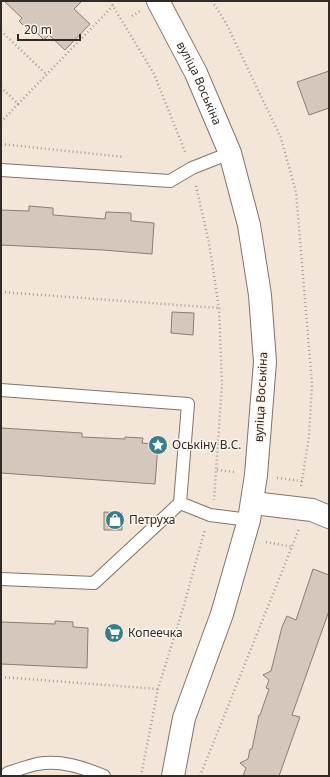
<svg xmlns="http://www.w3.org/2000/svg" width="330" height="777" viewBox="0 0 330 777" font-family="'Noto Sans',sans-serif">
  <style>
    .building { fill: #d5c7bb; stroke: #8a7d72 }
    .lines { fill: none; stroke-linecap: round; stroke-linejoin: round }
    .lane-casing { stroke: #817469; stroke-width: 14 }
    .street-casing { stroke: #817469; stroke-width: 24 }
    .secondary-casing { stroke: #817469; stroke-width: 24 }
    .path { stroke: #a79c93; stroke-width: 2.5; stroke-dasharray: 1 3; stroke-linecap: butt }
    .lane { stroke: #fff; stroke-width: 12 }
    .street { stroke: #fff; stroke-width: 22 }
    .secondary { stroke: #fff; stroke-width: 22 }
    .labels { text-anchor: middle; stroke-width: 3; stroke-linejoin: round; paint-order: stroke }
    .street-label { font-size: 12px; fill: #312b27; stroke: #fdf4ec }
    .poi-label { font-size: 12px; fill: #312b27; stroke: #fdf4ec; text-anchor: start }
  </style>
  <rect width="100%" height="100%" fill="#f4e5d9"/>
  <g class="building">
    <path d="M4,1H82L74,9L90,24L65,50L49,35L44,40L34,30L31,33L19,21L22,18Z"/>
    <path d="M329,71V108L309,115L297,82Z"/>
    <path d="M29,206L53,208V215L105,219L106,212L131,213V221L154,223L152,254L103,250L1,245V210L29,211Z"/>
    <path d="M172,312L194,313L193,335L171,333Z"/>
    <path d="M1,428L82,433V437L125,439V437L143,438L142,443L158,445L155,484L1,473Z"/>
    <path d="M104,512L122,513V530H104Z"/>
    <path d="M313,569L329,575V611L292,715L300,717L279,776H243L246,768L240,763L248,759L250,749H252L259,715H260L269,689L266,688L269,680L263,675L271,671L282,627L287,616L296,620Z"/>
    <path d="M55,621L73,622V627L88,628L87,668L1,664V622L55,624Z"/>
  </g>
  <g class="lines">
    <defs>
      <g id="lane">
        <path d="M1,170L170,181L192,168L230,153"/>
        <path d="M1,390L188,404L180,503L210,515L249,520"/>
        <path d="M1,579L94,583L180,503"/>
        <path d="M5,776L8,773C17,770 28,766 37,764C61,760 82,767 104,776"/>
      </g>
      <path id="street" d="M253,503L312,510L329,517"/>
      <g id="secondary">
        <path id="s1" d="M158,1L196,73L230,153L249,225L260,295L265,362L256,475L249,520L222,614L184,718L173,776"/>
      </g>
    </defs>
    <use href="#lane" class="lane-casing"/>
    <use href="#street" class="street-casing"/>
    <use href="#secondary" class="secondary-casing"/>
    <g class="path">
      <path d="M110,1L154,74L186,154"/>
      <path d="M212,1L226,23L281,138L296,192L312,384L309,436L301,487"/>
      <path d="M132,16L140,11"/>
      <path d="M1,31L47,75"/>
      <path d="M1,87L18,104L113,6"/>
      <path d="M1,122L18,104"/>
      <path d="M1,144L124,157"/>
      <path d="M196,186L209,243L219,308L222,384L214,500"/>
      <path d="M1,292L219,308"/>
      <path d="M217,470L234,472"/>
      <path d="M277,478L302,481"/>
      <path d="M266,542L293,547"/>
      <path d="M1,677L158,689"/>
      <path d="M141,776L158,689L184,605L205,529"/>
      <path d="M200,776L299,529"/>
    </g>
    <use href="#lane" class="lane"/>
    <use href="#street" class="street"/>
    <use href="#secondary" class="secondary"/>
  </g>
  <defs>
    <symbol id="sight-disc" viewBox="-11 -11 22 22"><circle r="9.5" fill="#387d8b" stroke="#fdf4ec"/><path d="M0-6L1.8-2.2L6-1.7L2.9 1.2L3.7 5.4L0 3.3L-3.7 5.4L-2.9 1.2L-6-1.7L-1.8-2.2Z" fill="#fff"/></symbol>
    <symbol id="shop-disc" viewBox="-11 -11 22 22"><circle r="9.5" fill="#387d8b" stroke="#fdf4ec"/><path d="M-5-2.5h2.3a2.7 3.5 0 0 1 5.4 0H5L5.5 6h-11ZM-1.5-2.5h3a1.5 2.3 0 0 0-3 0Z" fill="#fff"/></symbol>
    <symbol id="supermarket-disc" viewBox="-11 -11 22 22"><circle r="9.5" fill="#387d8b" stroke="#fdf4ec"/><path d="M-6-5.5h2.5l.6 2H6L4.5 2H-2.5L-4.4-4H-6ZM-1.5 3.2a1.3 1.3 0 1 0 .1 0ZM3 3.2a1.3 1.3 0 1 0 .1 0Z" fill="#fff"/></symbol>
  </defs>
  <g fill-rule="evenodd">
    <use href="#sight-disc" x="147" y="434" width="22" height="22"/>
    <use href="#shop-disc" x="104" y="509" width="22" height="22"/>
    <use href="#supermarket-disc" x="103" y="622" width="22" height="22"/>
  </g>
  <g class="labels">
    <g class="street-label">
      <text dy="4" stroke="none"><textPath href="#s1" startOffset="92">вуліца Воськіна</textPath></text>
      <text transform="translate(261 397) rotate(-87)" y="4">вуліца Воськіна</text>
    </g>
    <g class="poi-label">
      <text x="172" y="449">Оськіну В.С.</text>
      <text x="129" y="524">Петруха</text>
      <text x="128" y="637">Копеечка</text>
    </g>
  </g>
  <rect width="330" height="777" fill="none" stroke="#312b27" stroke-width="4"/>
  <path d="M18 34v6h62v-6" fill="none" stroke="#312b27" stroke-width="2"/>
  <text x="24" y="34" font-size="12" fill="#312b27" stroke="#fdf4ec" stroke-width="3" paint-order="stroke">20 m</text>
</svg>
